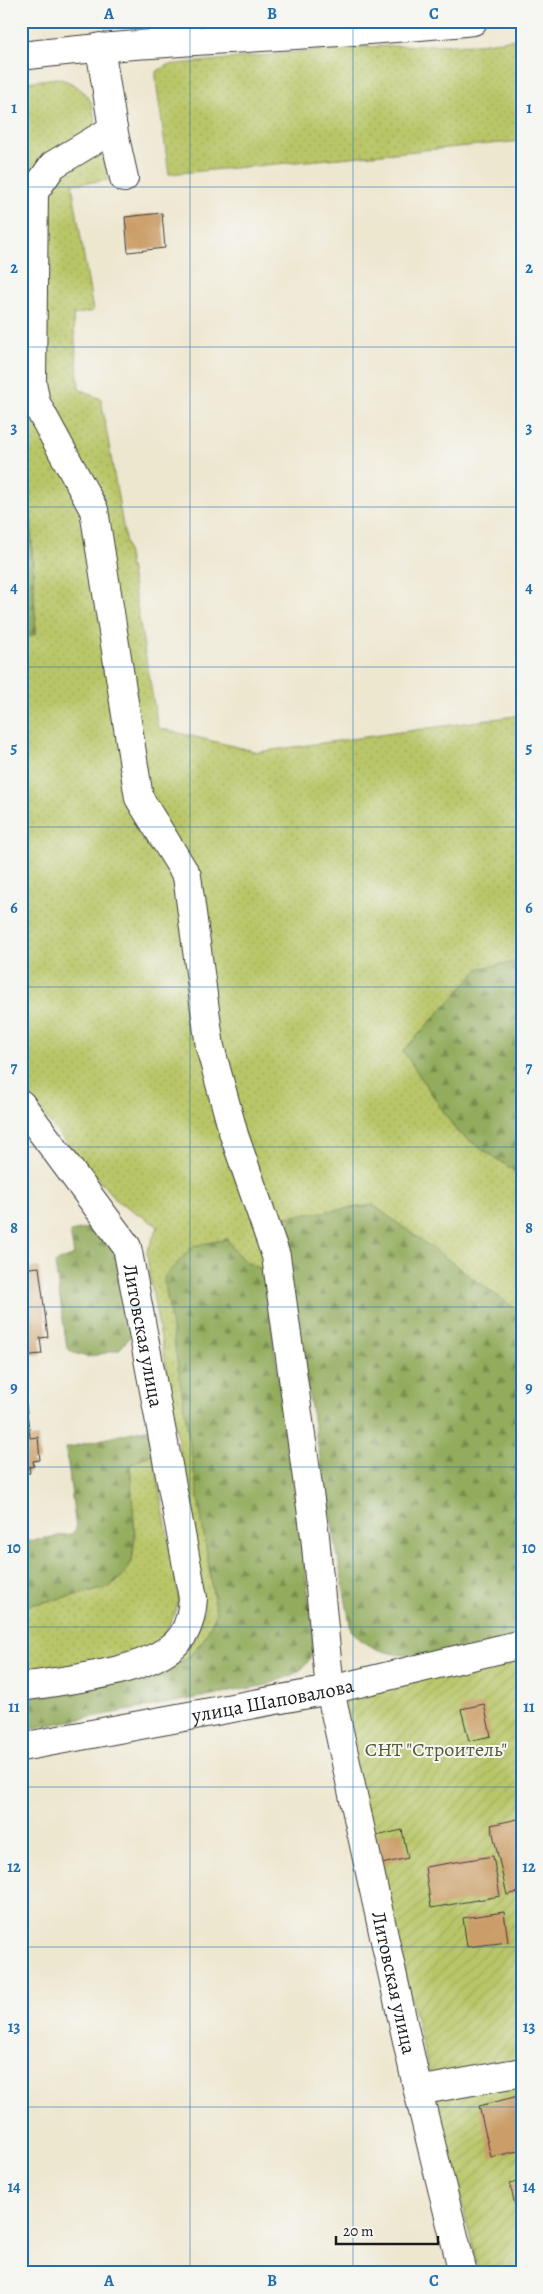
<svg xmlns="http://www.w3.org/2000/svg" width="543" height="2294" viewBox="0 0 543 2294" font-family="Alegreya,serif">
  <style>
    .grass { fill: url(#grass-dots); stroke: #6a7142 }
    .forest { fill: url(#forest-firs); stroke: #57643c }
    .garden { fill: url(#garden-furrows); stroke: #6a7142 }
    .building { fill: #cb9e69 }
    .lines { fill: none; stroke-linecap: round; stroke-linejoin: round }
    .minor-casing { stroke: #3c3a37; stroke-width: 30 }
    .minor { stroke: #fff; stroke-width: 28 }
    .grid { fill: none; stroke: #1f6fb2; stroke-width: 1; stroke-opacity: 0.55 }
    .labels { text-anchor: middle; stroke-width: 4; stroke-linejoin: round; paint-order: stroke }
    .street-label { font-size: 20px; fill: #1c1c1c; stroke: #f6f6f2 }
    .park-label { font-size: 20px; fill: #535837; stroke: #f6f6f2 }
    .neatline { fill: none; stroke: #1f6fb2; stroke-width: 2 }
    .grid-label { font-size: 16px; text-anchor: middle; font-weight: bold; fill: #1f6fb2 }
  </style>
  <defs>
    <pattern id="grass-dots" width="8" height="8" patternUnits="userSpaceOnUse" patternTransform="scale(1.25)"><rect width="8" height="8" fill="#b9c668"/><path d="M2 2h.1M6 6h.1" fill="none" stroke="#9eaa5a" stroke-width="1.8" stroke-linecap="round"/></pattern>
    <pattern id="forest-firs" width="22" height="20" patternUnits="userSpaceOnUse" patternTransform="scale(1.25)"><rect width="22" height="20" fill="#92ab5c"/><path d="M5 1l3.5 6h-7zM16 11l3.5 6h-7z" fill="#768a4b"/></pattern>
    <pattern id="garden-furrows" width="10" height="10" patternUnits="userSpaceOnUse" patternTransform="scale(1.25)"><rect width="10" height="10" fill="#b9c668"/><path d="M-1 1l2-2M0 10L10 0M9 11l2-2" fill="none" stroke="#9eaa5a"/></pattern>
  </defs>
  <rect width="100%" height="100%" fill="#f6f6f2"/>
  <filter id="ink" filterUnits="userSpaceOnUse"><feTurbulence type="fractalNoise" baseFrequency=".02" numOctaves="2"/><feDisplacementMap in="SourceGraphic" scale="10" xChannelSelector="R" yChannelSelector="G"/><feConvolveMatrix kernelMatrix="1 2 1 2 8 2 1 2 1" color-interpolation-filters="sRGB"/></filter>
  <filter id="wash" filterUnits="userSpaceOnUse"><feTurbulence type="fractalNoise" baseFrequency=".0096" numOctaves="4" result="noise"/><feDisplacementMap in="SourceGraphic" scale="20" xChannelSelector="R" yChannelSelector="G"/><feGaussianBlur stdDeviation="1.12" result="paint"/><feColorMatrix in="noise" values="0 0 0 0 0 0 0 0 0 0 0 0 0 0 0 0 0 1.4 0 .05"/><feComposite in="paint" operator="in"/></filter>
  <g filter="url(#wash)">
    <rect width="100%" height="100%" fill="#eee7d0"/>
    <g class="grass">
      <path d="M522,38V141L169,174L156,80V72L167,65L350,47L479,44Z"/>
      <path d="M56,78C71,81 83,88 91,102L109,180L72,184L93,311L73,315L79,389L101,399L158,728L258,752L522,715V961L457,1132L522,1176V1314L373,1205L264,1221V1269C243,1264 238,1256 227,1239L193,1247L212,1585L216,1613L206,1637L187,1658L162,1670L182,1656L204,1611L168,1377L149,1273L147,1252L158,1226L117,1201L21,1090V639L36,634L26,419H21V83Z"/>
      <path d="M153,1453L179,1596L176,1611L161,1641L141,1654L21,1677V1607L108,1588L124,1575L132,1561L135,1536L130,1464Z"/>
    </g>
    <g class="forest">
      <path d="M21,419H26L36,634L21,639Z"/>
      <path d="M522,961V1176L457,1132L403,1051L480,968Z"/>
      <path d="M373,1205L522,1314V1642C475,1649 412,1668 368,1645C362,1642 356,1635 351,1630L277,1218Z"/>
      <path d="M99,1226L116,1249L132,1334L119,1350L87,1357L74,1353L67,1348L55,1263L74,1255L70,1232Z"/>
      <path d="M227,1239C238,1256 243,1264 264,1269L314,1633C313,1671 299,1672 267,1685L21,1730V1697C59,1691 161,1680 188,1658C202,1646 209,1630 216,1613L164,1277L193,1246Z"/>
      <path d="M149,1428L153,1453L130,1465L135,1536L132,1561L124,1575L108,1588L21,1607V1542L71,1534L76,1529L66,1448Z"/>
    </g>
    <path class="garden" d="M522,1642V2273H479L333,1685Z"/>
    <g id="blocks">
      <g class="building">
        <path d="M162,213L165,248L128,252L125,217Z"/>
        <path d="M39,1267L48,1337L40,1338L42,1354L21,1356V1269Z"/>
        <path d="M26,1404L30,1438L38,1437L40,1460L33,1461L34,1466L29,1467L30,1473L21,1474V1405Z"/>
        <path d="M484,1704L491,1736L469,1741L461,1709Z"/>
        <path d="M522,1818V1891L507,1895L491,1825Z"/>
        <path d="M402,1830L408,1858L382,1864L376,1836Z"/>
        <path d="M493,1856L500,1896L431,1908L425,1867Z"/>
        <path d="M504,1912L508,1942L467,1947L463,1918Z"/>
        <path d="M522,2095V2150L491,2157L479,2106Z"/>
        <path d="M522,2181V2230H521L510,2184Z"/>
        <path d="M522,2266V2273H508V2269Z"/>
      </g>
    </g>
  </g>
  <g filter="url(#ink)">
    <use href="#blocks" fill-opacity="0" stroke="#3c3a37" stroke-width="1"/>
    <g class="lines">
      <defs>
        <g id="minor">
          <path d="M100,47L113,129L124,178"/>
          <path d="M21,56C171,38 323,37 473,21"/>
          <path id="s1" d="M113,129L53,165L34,192L32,382L36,403L94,510L139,798L187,876L210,1047L234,1135L276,1256L315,1536L330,1690L418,2091L463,2273"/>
          <path id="s2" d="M21,1104L127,1247L193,1598C192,1611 190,1624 183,1635C158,1673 64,1680 21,1687"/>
          <path id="s3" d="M21,1747L330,1690L522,1644"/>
          <path d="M418,2091L522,2072"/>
        </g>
      </defs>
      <use href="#minor" class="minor-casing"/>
      <use href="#minor" class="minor"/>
    </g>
  </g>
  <path class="grid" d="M190,21V2273M353,21V2273M21,187H522M21,347H522M21,507H522M21,667H522M21,827H522M21,987H522M21,1147H522M21,1307H522M21,1467H522M21,1627H522M21,1787H522M21,1947H522M21,2107H522"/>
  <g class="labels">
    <g class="street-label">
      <text dy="7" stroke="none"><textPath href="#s2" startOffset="268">Литовская улица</textPath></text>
      <text dy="7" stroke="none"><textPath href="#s3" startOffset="256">улица Шаповалова</textPath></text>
      <text dy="7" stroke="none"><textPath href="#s1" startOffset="1948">Литовская улица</textPath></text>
    </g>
    <g class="park-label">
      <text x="436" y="1756">СНТ "Строитель"</text>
    </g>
  </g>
  <rect width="543" height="2294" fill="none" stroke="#f6f6f2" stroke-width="55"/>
  <path d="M336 2236v8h102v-8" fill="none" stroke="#1c1c1c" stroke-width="2.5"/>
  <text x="343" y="2236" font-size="15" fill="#1c1c1c" stroke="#f6f6f2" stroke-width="4" paint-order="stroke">20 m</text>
  <rect x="28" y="28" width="488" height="2238" class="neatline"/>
  <g class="grid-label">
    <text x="109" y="19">A</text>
    <text x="272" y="19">B</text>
    <text x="434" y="19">C</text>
    <text x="14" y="113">1</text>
    <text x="529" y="113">1</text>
    <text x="14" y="273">2</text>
    <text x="529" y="273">2</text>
    <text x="14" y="433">3</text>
    <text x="529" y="433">3</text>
    <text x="14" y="593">4</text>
    <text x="529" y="593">4</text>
    <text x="14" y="753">5</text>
    <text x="529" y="753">5</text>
    <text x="14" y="913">6</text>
    <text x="529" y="913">6</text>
    <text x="14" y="1073">7</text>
    <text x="529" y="1073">7</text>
    <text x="14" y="1233">8</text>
    <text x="529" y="1233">8</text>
    <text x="14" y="1393">9</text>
    <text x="529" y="1393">9</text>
    <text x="14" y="1553">10</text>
    <text x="529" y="1553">10</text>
    <text x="14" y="1712">11</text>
    <text x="529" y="1712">11</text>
    <text x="14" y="1872">12</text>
    <text x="529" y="1872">12</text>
    <text x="14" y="2032">13</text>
    <text x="529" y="2032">13</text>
    <text x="14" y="2192">14</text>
    <text x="529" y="2192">14</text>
    <text x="109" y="2286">A</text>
    <text x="272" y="2286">B</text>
    <text x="434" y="2286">C</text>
  </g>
</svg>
